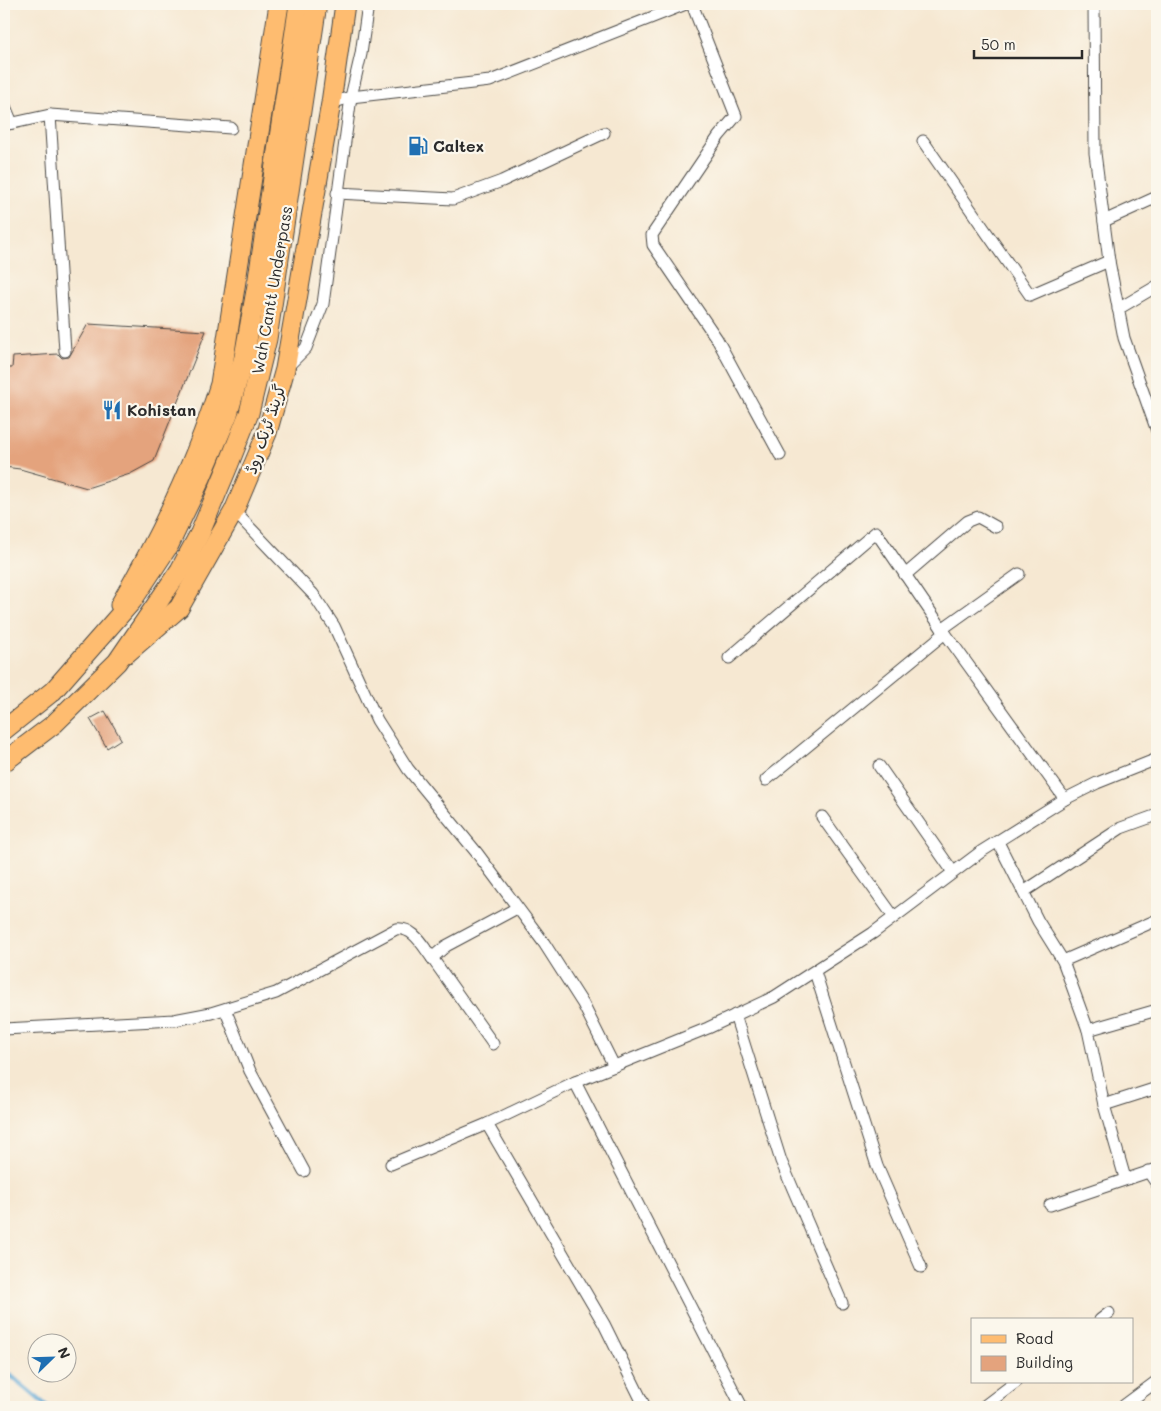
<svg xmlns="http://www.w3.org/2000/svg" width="1161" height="1411" viewBox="0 0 1161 1411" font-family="Mali,'Playpen Sans Arabic',sans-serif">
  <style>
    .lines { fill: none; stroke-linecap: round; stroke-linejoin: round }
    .stream { stroke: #5ba5d3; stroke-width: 4.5 }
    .building { fill: #e4a37d }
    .minor-casing { stroke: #494744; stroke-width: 13 }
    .primary-casing { stroke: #494744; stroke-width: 21 }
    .trunk-casing { stroke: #494744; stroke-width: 21 }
    .minor { stroke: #fff; stroke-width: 11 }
    .primary { stroke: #febc70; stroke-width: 19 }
    .trunk { stroke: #febc70; stroke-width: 19 }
    .labels { text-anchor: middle; stroke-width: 4.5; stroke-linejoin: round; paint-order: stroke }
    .poi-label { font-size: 16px; font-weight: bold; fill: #2b2b2b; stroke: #fbf7ec; text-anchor: start }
    .street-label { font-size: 16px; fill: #2b2b2b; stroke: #fbf7ec }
  </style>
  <rect width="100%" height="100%" fill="#fbf7ec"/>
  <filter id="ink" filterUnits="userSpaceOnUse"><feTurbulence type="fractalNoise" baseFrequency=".02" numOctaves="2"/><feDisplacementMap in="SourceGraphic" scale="10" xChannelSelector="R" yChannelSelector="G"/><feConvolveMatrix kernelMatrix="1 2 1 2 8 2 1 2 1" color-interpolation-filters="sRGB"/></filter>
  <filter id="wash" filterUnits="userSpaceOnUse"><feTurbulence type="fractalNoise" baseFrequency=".0096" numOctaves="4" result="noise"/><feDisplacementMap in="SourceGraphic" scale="20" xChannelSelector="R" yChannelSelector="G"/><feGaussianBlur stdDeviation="1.12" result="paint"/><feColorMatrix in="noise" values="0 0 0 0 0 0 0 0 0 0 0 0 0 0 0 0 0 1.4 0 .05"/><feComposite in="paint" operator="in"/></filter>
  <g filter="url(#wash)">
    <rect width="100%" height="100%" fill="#f6e8d2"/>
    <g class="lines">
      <path class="stream" d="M4,1377L10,1375L48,1407"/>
    </g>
    <g id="blocks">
      <g class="building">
        <path d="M88,324L206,331L154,461L130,474L87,488L20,469L4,467V368H12L13,357L58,354L62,358L69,357Z"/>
        <path d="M105,711L121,739L107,748L90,719Z"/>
      </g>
    </g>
  </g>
  <g filter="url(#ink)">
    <use href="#blocks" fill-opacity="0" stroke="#494744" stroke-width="1"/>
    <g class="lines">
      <defs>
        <g id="minor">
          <path d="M692,4L736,116L719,136L652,235L653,245L717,339L780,455"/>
          <path d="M1094,4L1095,153L1109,261L1124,338L1157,431"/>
          <path d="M331,103L351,97L490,81L686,4"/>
          <path d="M4,104L12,123"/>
          <path d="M50,115L65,351"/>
          <path d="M4,125L50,115L231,128"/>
          <path d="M923,141L1030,295L1109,261"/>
          <path d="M337,193L453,199L502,181L604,133"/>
          <path d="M1104,221L1157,197"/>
          <path d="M1118,309L1157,286"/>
          <path d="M286,368L306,348L323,304L351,97L361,54L368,4"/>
          <path d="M234,511L313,594L334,626L377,720L408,769L477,853L544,943L583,1004L614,1066"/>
          <path d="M905,575L968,521L978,517L996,527"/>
          <path d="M942,629L1019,574"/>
          <path d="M729,658L876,532L945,633L1065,799"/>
          <path d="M879,766L953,872"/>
          <path d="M766,780L945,633"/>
          <path d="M822,817L894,917"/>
          <path d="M998,842L1038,921L1063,961L1088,1030L1104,1105L1125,1178"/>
          <path d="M1025,891L1121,828L1157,815"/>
          <path d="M432,958L493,1044"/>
          <path d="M1063,961L1157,920"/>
          <path d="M815,972L877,1166L921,1267"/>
          <path d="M225,1009L250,1071L304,1171"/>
          <path d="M735,1015L781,1161L842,1303"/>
          <path d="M4,1029L174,1020L211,1013L276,993L396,929C414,927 422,945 432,958L446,946L517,908"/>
          <path d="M1088,1030L1157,1010"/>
          <path d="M575,1082L742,1407"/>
          <path d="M1104,1105L1157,1088"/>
          <path d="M487,1124L604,1324L645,1407"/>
          <path d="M391,1164L487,1124L575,1082L708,1028L774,997L873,933L982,851L1065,799L1097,783L1157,759"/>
          <path d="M1148,1171L1157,1184"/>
          <path d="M1050,1205L1157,1169"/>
          <path d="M1100,1320L1109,1313"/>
          <path d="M983,1407L1016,1382"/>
          <path d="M1122,1407L1157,1381"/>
        </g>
        <g id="primary">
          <path d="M120,605C161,534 196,462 220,384L279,4"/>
          <path d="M127,653L179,608L234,511L267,433L285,369L331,103L345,4"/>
        </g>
        <g id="trunk">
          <path d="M4,730L53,691L132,601L169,545L201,478L228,414L244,357L257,285L299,4"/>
          <path d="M4,762L54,724L117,662L180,570L200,533L228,466L249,413L267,339L317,4"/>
        </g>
      </defs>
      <use href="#minor" class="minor-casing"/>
      <use href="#primary" class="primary-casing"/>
      <use href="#trunk" class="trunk-casing"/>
      <use href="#minor" class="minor"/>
      <use href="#primary" class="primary"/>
      <use href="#trunk" class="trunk"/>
    </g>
  </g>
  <defs>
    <symbol id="fuel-bare" viewBox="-9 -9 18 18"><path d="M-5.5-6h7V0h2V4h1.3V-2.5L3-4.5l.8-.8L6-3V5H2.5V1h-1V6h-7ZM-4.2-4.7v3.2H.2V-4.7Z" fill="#1f6fb2" stroke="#fbf7ec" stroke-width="2.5" paint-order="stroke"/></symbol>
    <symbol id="restaurant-bare" viewBox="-9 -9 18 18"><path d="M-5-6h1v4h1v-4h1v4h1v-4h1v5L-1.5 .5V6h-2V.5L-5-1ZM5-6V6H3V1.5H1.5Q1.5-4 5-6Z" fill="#1f6fb2" stroke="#fbf7ec" stroke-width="2.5" paint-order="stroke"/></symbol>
  </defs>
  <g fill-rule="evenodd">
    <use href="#fuel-bare" x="404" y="132" width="28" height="28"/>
    <use href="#restaurant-bare" x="98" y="396" width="28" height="28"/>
  </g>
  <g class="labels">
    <g class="poi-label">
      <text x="433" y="152">Caltex</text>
      <text x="127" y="416">Kohistan</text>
    </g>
    <g class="street-label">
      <text transform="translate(272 290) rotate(-80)" y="6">Wah Cantt Underpass</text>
      <text transform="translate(265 429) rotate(-71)" y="6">گرینڈ ٹرنک روڈ</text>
    </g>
  </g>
  <rect width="1161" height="1411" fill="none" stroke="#fbf7ec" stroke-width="20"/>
  <rect x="971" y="1318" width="162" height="65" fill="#fbf7ec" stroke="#a8a59f"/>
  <rect x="981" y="1335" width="25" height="8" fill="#febc70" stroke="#a8a59f"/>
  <text x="1016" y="1344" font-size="15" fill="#2b2b2b">Road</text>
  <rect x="981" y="1356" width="25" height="15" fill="#e4a37d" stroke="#a8a59f"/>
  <text x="1016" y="1368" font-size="15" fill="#2b2b2b">Building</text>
  <g transform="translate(52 1358) rotate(67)"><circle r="24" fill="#fbf7ec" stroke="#a8a59f"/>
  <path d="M0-4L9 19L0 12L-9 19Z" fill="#1f6fb2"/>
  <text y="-8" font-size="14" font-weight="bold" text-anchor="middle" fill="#2b2b2b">N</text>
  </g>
  <path d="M974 50v8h108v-8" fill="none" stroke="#2b2b2b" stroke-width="2.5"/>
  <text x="981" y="50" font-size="15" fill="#2b2b2b" stroke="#fbf7ec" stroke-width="4" paint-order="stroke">50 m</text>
</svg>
